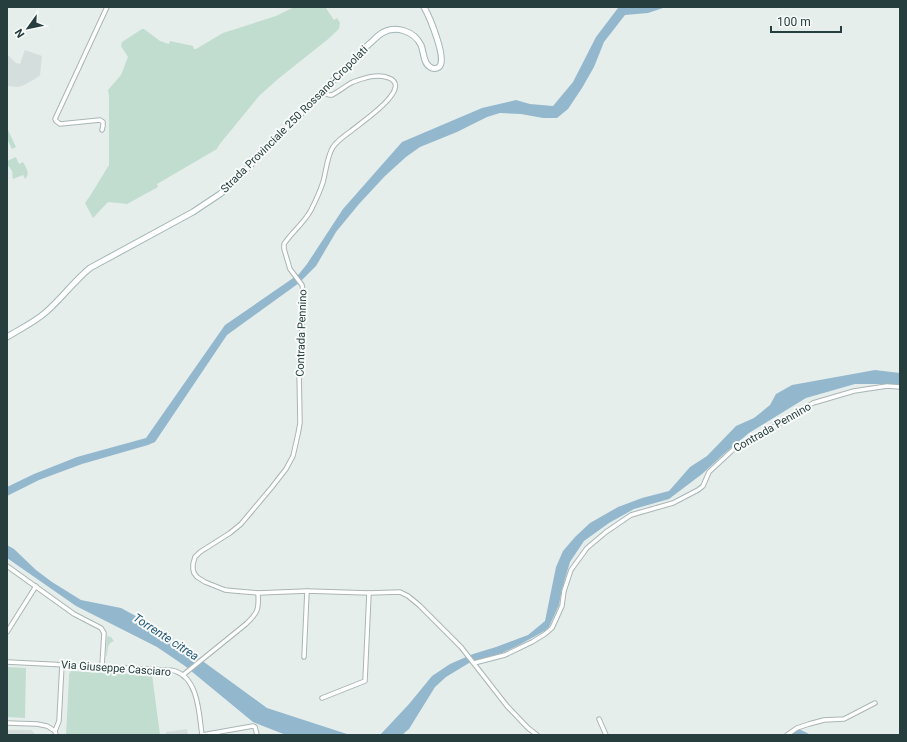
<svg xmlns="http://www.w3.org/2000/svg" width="907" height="742" viewBox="0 0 907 742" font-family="Roboto,sans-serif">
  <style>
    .built { fill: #d4dedc }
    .green { fill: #c1ddcf }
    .water { fill: #93b8ce }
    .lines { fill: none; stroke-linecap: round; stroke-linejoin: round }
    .minor-casing { stroke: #a9b6b4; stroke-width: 5.5 }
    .secondary-casing { stroke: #a2b6b4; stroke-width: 7 }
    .minor { stroke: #fff; stroke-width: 3.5 }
    .secondary { stroke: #fff; stroke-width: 5 }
    .labels { text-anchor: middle; stroke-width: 4; stroke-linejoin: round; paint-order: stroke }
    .street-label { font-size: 11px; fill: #263f3e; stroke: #f7faf9 }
    .water-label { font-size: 12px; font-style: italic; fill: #245878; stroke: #f7faf9 }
  </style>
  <rect width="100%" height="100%" fill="#e6eeec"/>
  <g class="built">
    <path d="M25,50L42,56L40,75L35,79L24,85L18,87L7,86V54L16,63L20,64Z"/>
    <path d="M187,729L188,735H166V732Z"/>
    <path d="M7,730H31L36,735H7Z"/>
  </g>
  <g class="green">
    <path d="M294,7H326V8L334,20L337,18L340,23L339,29L327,40L278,79L259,96L219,145L217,149L157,184L158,187L127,204L108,202L93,218L85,203L90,196L109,165V96L108,90L121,75L128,57L121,46L122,42L142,29H144L160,41L169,44L170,41L193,46L194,49H196L223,33L276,16Z"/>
    <path d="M7,128L16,147L12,149L7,139Z"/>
    <path d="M16,157L19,164L23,162C26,168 31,173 25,179L23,175L13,179C12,176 13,174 12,171C10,167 7,166 7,161Z"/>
    <path d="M107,636L111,637L114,641C107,643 108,649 107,655L106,656Z"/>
    <path d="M7,667L26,668L25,718L7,717Z"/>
    <path d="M71,671L152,675L160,735H66L69,677V674Z"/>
  </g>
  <g class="water">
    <path d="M632,7H666L648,13L625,15L604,42L594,67L582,88L568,109L557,118H543L521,114L500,113L487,117L457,132L420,147L406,157L385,176L359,204L336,232L316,266L299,283L227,335L155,442L148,445L82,464L39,480L7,496V487L34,474L77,457L146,438L225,325L299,274L307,264L343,209L402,142L482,108L516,100L530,104L553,106L573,82L596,37L618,8Z"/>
    <path d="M875,370L900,373V384H855L806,398L749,433L725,453L702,474L669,499L634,509L609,523L584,541L570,562L562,589L559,605L548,629L519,645L502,653L469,663L446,677L435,687L409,729L402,735H380L409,704L432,676L450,664L473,654L496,647L528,635L545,621L556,567L563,551L575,537L590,523L618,507L642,498L669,491L690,467L707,456L736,426L754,418L770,405L776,394L792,385Z"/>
    <path d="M7,545L14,549L36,570L52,582L81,600L121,608L156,627L267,708L350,735H286L253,722L185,666L157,647L76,606L7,558Z"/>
    <path d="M797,728L811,735H787Z"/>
  </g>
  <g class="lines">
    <defs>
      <g id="minor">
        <path d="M324,93L329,95H332C340,91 346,85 353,82C364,78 378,73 389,78C414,88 359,124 351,131C344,136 337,141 333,147C327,156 326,172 323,182C320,192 315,202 311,210C304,223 292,232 284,244V249L290,269L302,285L304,296L299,370L300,423L298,434L293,456L286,469L272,487L241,524L230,533L200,552L195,557L193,564V569L194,573L197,577L205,582L225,590L235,591L258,593L307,591L369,593L400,592L408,596L419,605L461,647L507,706L528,728L537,735"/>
        <path d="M102,130L103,126V122L100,120L60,124L56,121L55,119L107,7"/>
        <path d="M7,566L74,614L101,628L104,633L102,666"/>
        <path d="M7,632L36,586"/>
        <path d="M304,657L307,591"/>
        <path d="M7,662L166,670C169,670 172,670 175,671C199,679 199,715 202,735"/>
        <path d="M474,663L505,655L532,642L545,634L552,628L562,606L564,591L571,570L587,548L606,532L631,515L673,503L698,490L703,486L709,472L736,447L749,442L813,403L854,391L887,386L900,387"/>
        <path d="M183,675L246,624C258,613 259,609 258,593"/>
        <path d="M322,698L365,681L369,593"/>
        <path d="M599,719L606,735"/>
        <path d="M7,723L37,724L47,726L55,731"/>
        <path d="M56,735L55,731L59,721L62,664"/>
        <path d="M202,735L253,726L255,727L257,735"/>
        <path d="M787,735L797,728L809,724L824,720L844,719L875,703"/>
      </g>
      <path id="secondary" d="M7,337C20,329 35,322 46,312C62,298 74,281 90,268L193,212L220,194L231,185L368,45C373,41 377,36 382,33C396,25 414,31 421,45C424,52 423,63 430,67C433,69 436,69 439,67C448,60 429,16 424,7"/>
    </defs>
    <use href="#minor" class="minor-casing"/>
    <use href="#secondary" class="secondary-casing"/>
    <use href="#minor" class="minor"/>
    <use href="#secondary" class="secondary"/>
  </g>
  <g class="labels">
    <g class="street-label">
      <text transform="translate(294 119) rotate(-45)" y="4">Strada Provinciale 250 Rossano-Cropolati</text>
      <text transform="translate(301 333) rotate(-88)" y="4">Contrada Pennino</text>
      <text transform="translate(772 427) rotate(-30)" y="4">Contrada Pennino</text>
      <text transform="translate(116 668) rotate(4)" y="4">Via Giuseppe Casciaro</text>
    </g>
    <g class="water-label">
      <text transform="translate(166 637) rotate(33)" y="4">Torrente citrea</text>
    </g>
  </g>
  <rect width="907" height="742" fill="none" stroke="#263f3e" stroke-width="16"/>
  <g transform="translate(28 28) rotate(237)" stroke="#f7faf9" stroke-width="3" paint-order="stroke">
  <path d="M0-3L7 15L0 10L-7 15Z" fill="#263f3e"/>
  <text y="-6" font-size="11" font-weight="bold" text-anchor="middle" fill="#263f3e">N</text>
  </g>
  <path d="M771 26v6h70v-6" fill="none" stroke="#263f3e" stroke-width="2"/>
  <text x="777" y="26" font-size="12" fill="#263f3e" stroke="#f7faf9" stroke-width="3" paint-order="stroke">100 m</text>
</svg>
